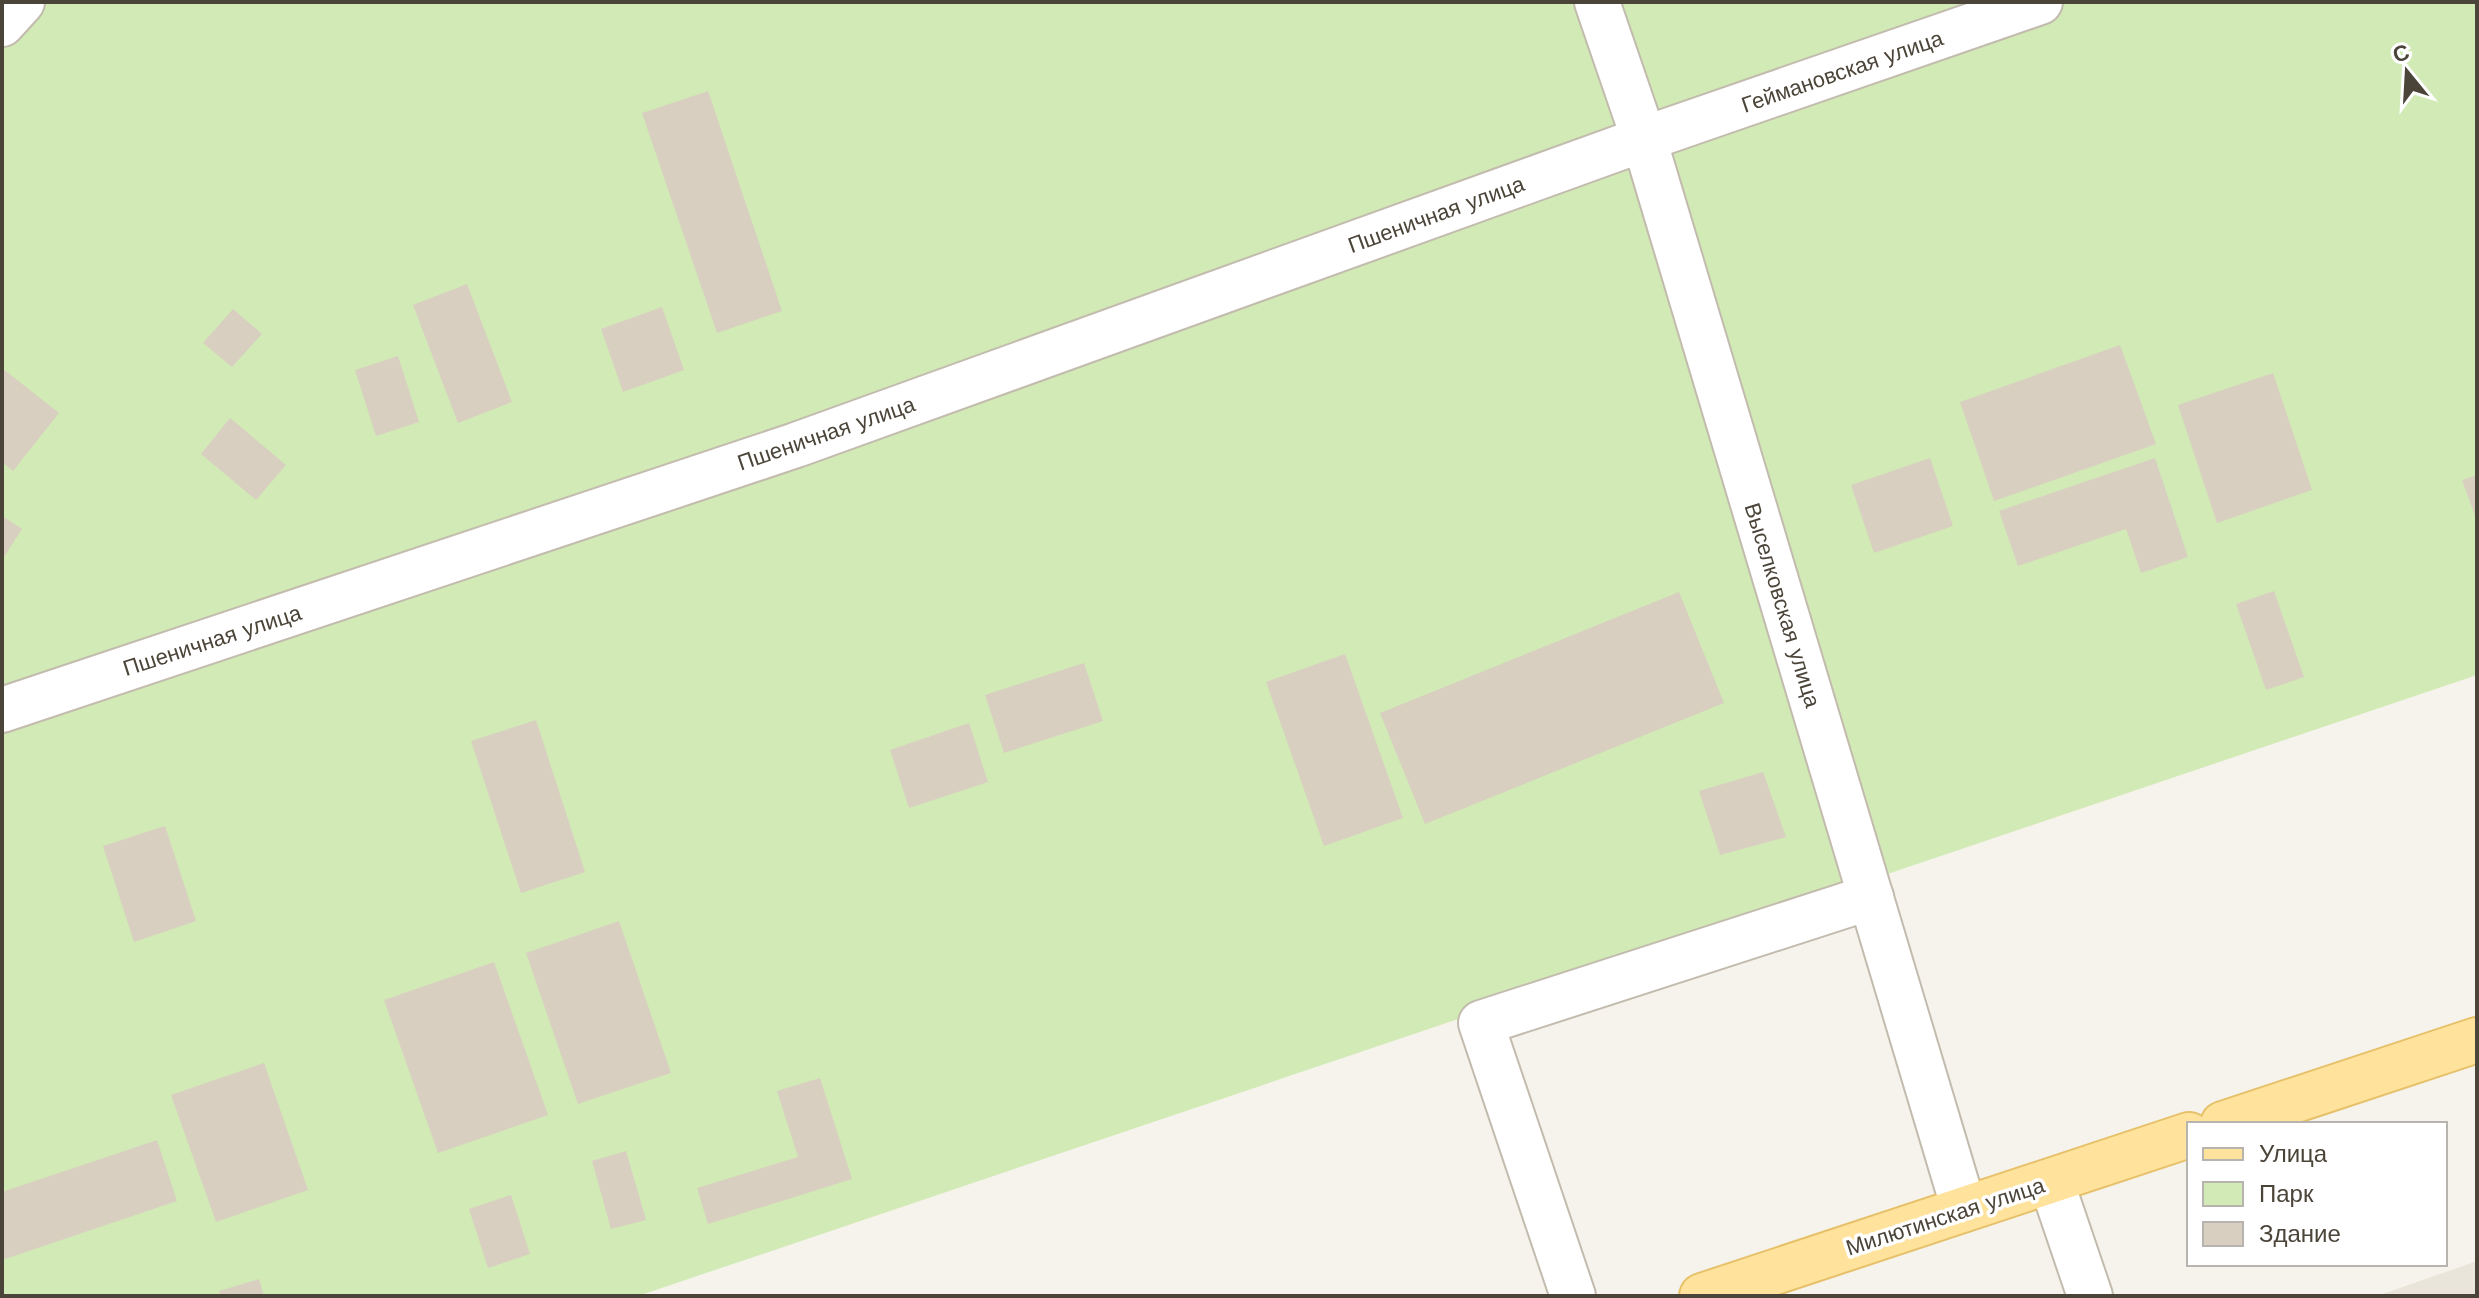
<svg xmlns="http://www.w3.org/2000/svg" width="2479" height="1298" viewBox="0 0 2479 1298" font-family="'Work Sans',sans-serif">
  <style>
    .residential { fill: #eae5da }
    .green { fill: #d2eab5 }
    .building { fill: #d8cfc1 }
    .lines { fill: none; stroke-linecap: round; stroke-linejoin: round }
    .minor-casing { stroke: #c2bbae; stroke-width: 48 }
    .major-casing { stroke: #e6c16a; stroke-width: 48 }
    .minor { stroke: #fff; stroke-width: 44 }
    .major { stroke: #ffe39c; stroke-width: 44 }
    .labels { text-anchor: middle; stroke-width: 7; stroke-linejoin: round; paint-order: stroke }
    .street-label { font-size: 22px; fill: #4b4439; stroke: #fff }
  </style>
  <rect width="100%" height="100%" fill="#f6f3ec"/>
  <path class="residential" d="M2477,1261V1296H2377Z"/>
  <path class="green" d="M2,2H2477V675L638,1296H2Z"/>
  <g class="building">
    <path d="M708,91L782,311L717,333L642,113Z"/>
    <path d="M467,284L512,402L458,423L413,305Z"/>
    <path d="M662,307L684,370L623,392L601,329Z"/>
    <path d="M233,309L262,334L232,367L203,343Z"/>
    <path d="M2120,345L2156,444L1994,501L1960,402Z"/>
    <path d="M398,356L419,422L376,436L355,370Z"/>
    <path d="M2,368L59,413L13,471L2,462Z"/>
    <path d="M2273,373L2312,490L2217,523L2178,405Z"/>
    <path d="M230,418L286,465L256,500L201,454Z"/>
    <path d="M1930,458L1953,526L1874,553L1851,485Z"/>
    <path d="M2155,458L2188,557L2141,573L2126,529L2018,566L1999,511Z"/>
    <path d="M2477,475V521L2462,480Z"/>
    <path d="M2,516L22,529L2,560Z"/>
    <path d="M2274,591L2304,677L2266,690L2236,604Z"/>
    <path d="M1679,592L1724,703L1425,824L1380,713Z"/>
    <path d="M1345,654L1403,818L1324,846L1266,682Z"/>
    <path d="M1084,663L1103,721L1004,753L985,695Z"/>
    <path d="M536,720L585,872L521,893L471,741Z"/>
    <path d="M969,723L988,782L909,808L890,750Z"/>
    <path d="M1763,772L1786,837L1720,855L1699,791Z"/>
    <path d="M165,826L196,921L134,942L103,846Z"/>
    <path d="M619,921L671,1073L578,1104L526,953Z"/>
    <path d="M494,962L548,1115L438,1153L384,1000Z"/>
    <path d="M264,1063L308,1190L216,1222L171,1095Z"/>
    <path d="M820,1078L852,1179L708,1224L697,1188L798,1157L777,1091Z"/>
    <path d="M157,1140L177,1201L2,1260V1192Z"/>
    <path d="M626,1151L646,1220L611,1229L592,1161Z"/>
    <path d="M511,1195L530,1254L488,1268L469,1209Z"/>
    <path d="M259,1279L264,1296H221L219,1291Z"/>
  </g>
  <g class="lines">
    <defs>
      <g id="minor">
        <path d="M1597,2L1644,139L1964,1209"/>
        <path d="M2,24L22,2"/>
        <path d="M2,710L796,445L1644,139L2040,2"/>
        <path d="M2051,1181L2090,1296"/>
        <path d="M1573,1296L1481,1023L1871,897"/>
      </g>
      <g id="major">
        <path d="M2223,1124L2477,1040"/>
        <path d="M1702,1296L2189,1135"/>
      </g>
    </defs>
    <use href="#minor" class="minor-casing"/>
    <use href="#major" class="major-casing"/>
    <use href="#minor" class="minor"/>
    <use href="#major" class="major"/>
  </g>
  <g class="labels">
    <g class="street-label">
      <text transform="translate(1842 71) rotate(-19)" y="8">Геймановская улица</text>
      <text transform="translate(1436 214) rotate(-20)" y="8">Пшеничная улица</text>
      <text transform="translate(826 433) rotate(-19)" y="8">Пшеничная улица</text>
      <text transform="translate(1783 605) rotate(73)" y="8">Выселковская улица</text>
      <text transform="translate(212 640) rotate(-18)" y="8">Пшеничная улица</text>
      <text transform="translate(1945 1216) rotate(-18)" y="8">Милютинская улица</text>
    </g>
  </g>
  <rect width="2479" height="1298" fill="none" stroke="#4b4439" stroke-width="8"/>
  <rect x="2187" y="1122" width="260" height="144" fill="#ffffff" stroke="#b7b4b0" stroke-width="2"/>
  <rect x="2203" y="1148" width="40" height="12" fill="#ffe39c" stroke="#b7b4b0" stroke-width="2"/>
  <text x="2259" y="1162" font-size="24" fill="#4b4439">Улица</text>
  <rect x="2203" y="1182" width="40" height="24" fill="#d2eab5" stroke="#b7b4b0" stroke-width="2"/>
  <text x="2259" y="1202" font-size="24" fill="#4b4439">Парк</text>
  <rect x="2203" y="1222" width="40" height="24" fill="#d8cfc1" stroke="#b7b4b0" stroke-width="2"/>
  <text x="2259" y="1242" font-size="24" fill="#4b4439">Здание</text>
  <g transform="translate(2407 72) rotate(342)" stroke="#ffffff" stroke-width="6" paint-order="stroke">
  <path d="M0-6L14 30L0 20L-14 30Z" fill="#4b4439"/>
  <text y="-12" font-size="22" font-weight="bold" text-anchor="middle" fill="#4b4439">С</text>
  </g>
</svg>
